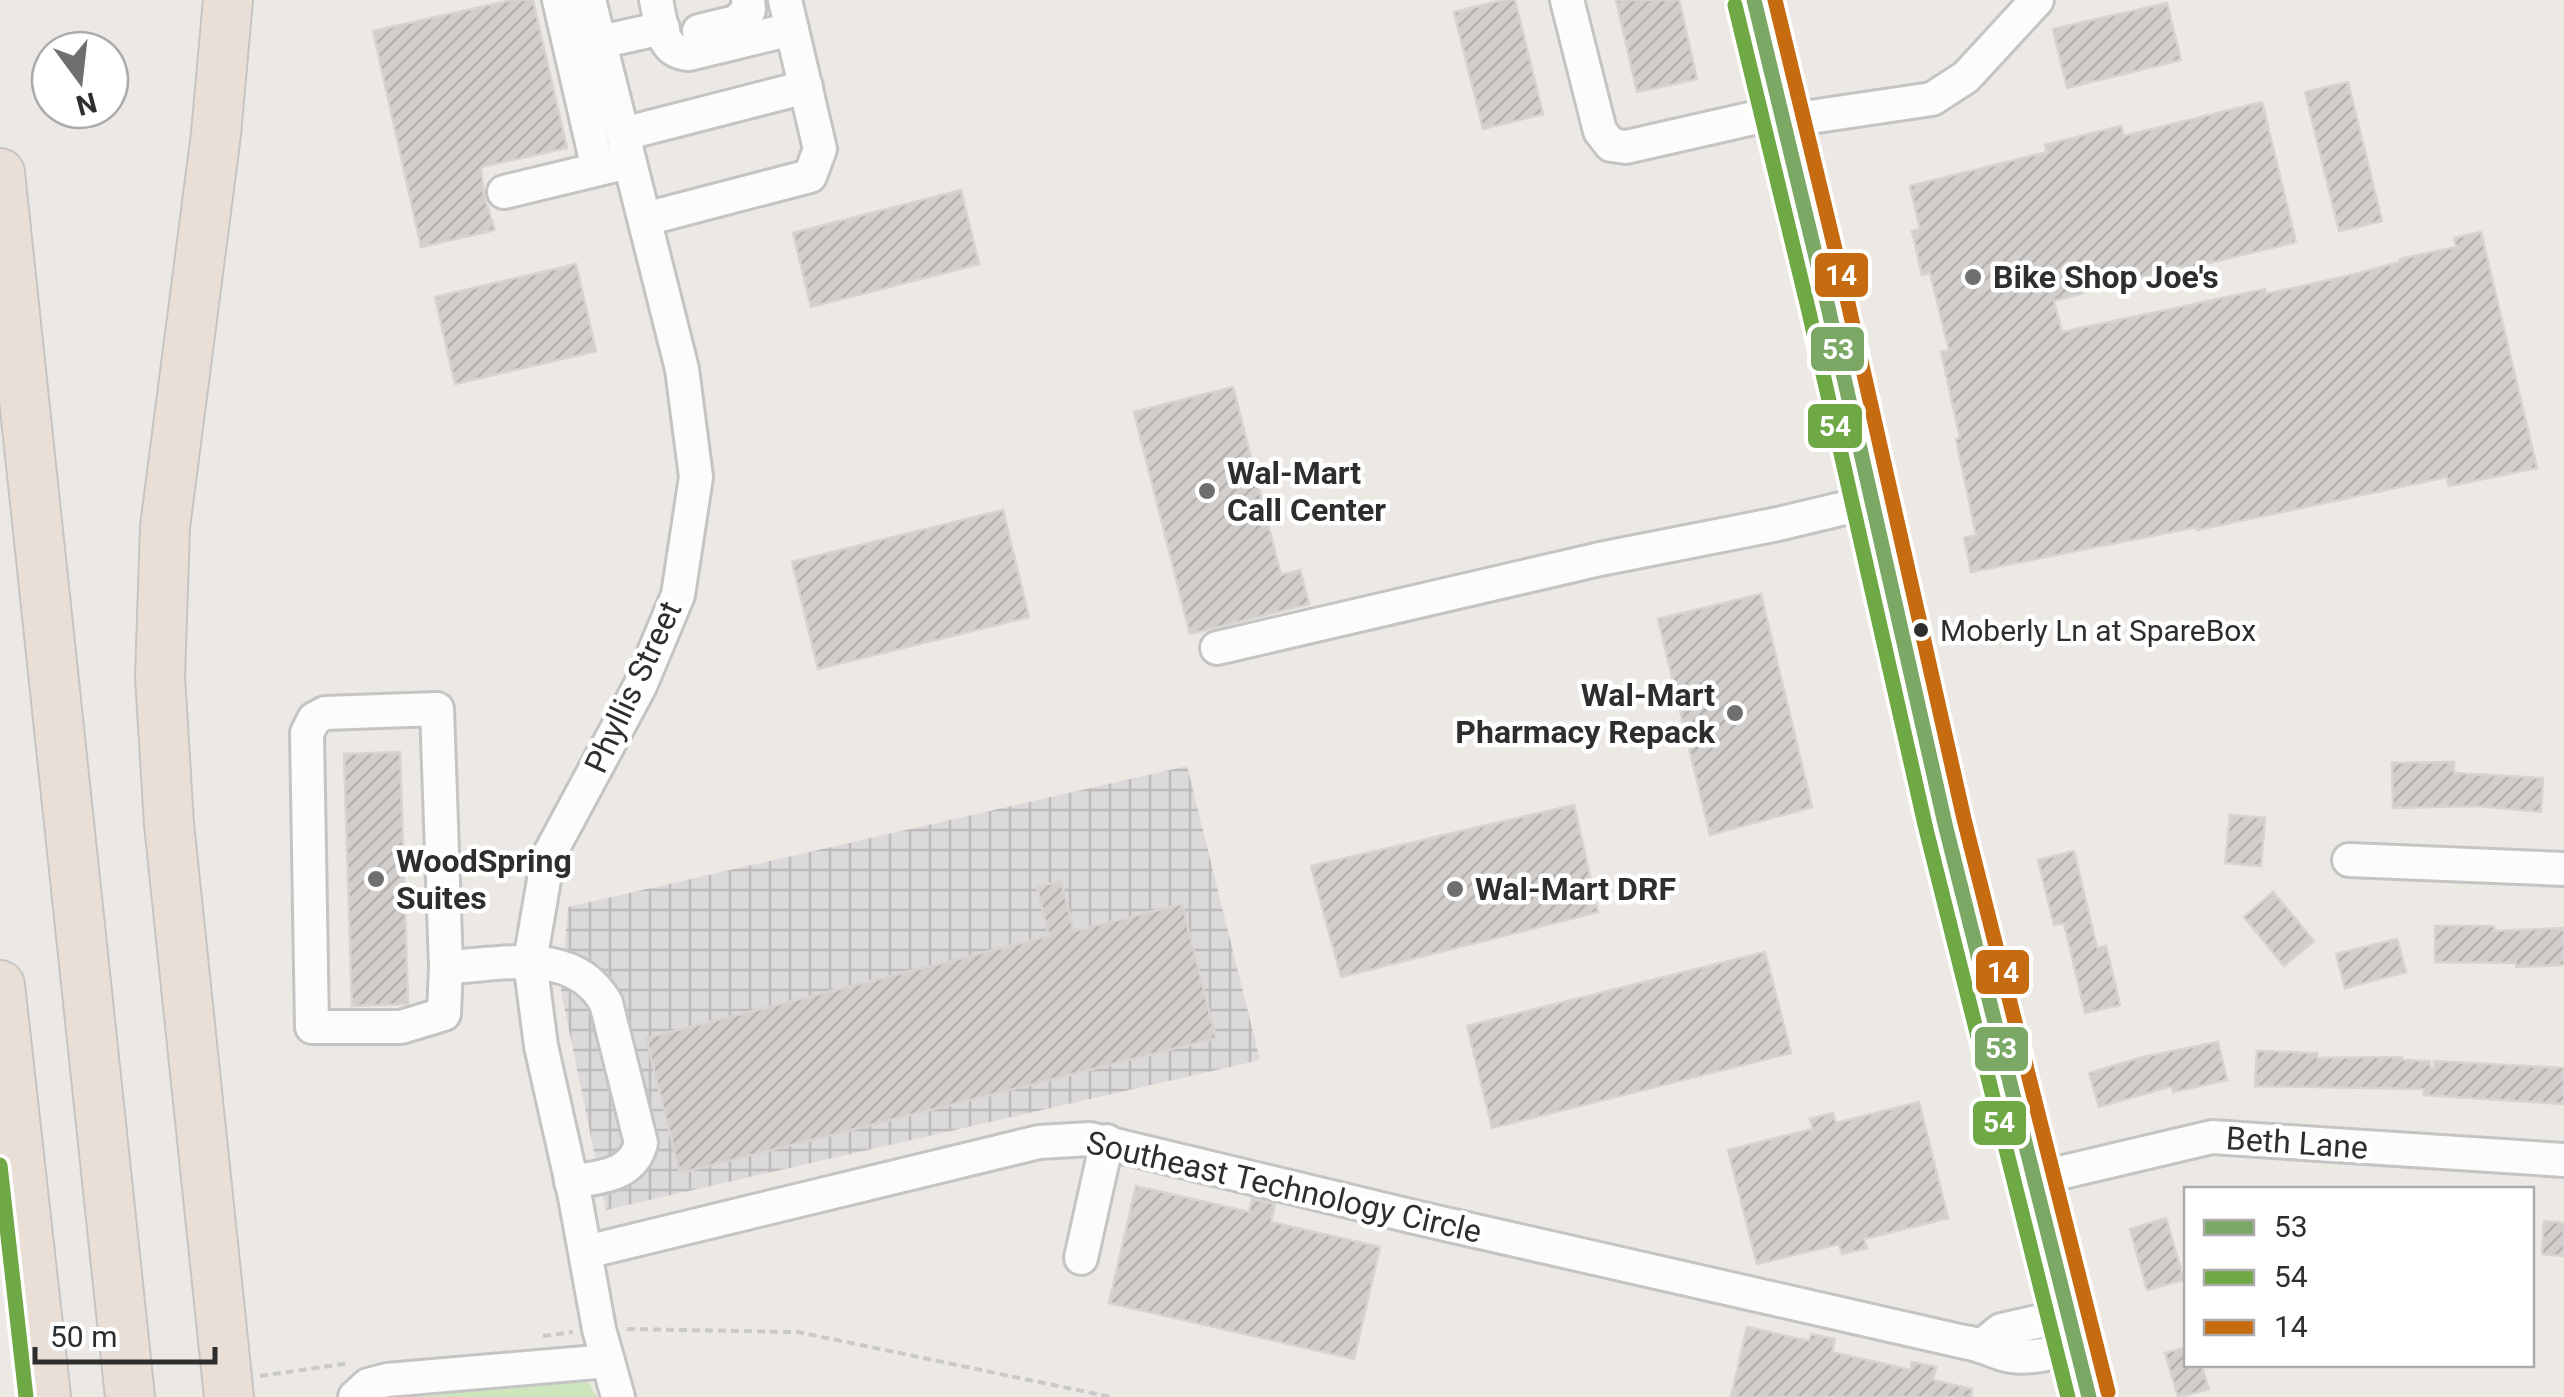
<svg xmlns="http://www.w3.org/2000/svg" width="2564" height="1397" viewBox="0 0 2564 1397" font-family="Roboto,sans-serif">
  <style>
    .industrial { fill: url(#industrial-grid) }
    .grass { fill: #cee6be }
    .building { fill: url(#building-hatch); stroke: #d7d4d0; stroke-width: 2.5 }
    .lines { fill: none; stroke-linecap: round; stroke-linejoin: round }
    .minor-casing { stroke: #c5c4c5; stroke-width: 38 }
    .highway-casing { stroke: #c6c5c4; stroke-width: 52 }
    .path { stroke: #c9c9c8; stroke-width: 4; stroke-dasharray: 8 5; stroke-linecap: butt }
    .minor { stroke: #fcfcfb; stroke-width: 32 }
    .highway { stroke: #eadfd6; stroke-width: 48 }
    .bus-1-casing { stroke: #fff; stroke-width: 22 }
    .bus-2-casing { stroke: #fff; stroke-width: 22 }
    .bus-3-casing { stroke: #fff; stroke-width: 22 }
    .bus-1 { stroke: #7ca865; stroke-width: 15 }
    .bus-2 { stroke: #6fa945; stroke-width: 15 }
    .bus-3 { stroke: #c76b11; stroke-width: 15 }
    .poi-dot { fill: #706f6e; stroke: #fff; stroke-width: 4 }
    .bus-dot { fill: #2e2e2e; stroke: #fff; stroke-width: 4 }
    .labels { text-anchor: middle; stroke-width: 9; stroke-linejoin: round; paint-order: stroke }
    .bus-label { font-size: 30px; fill: #2e2e2e; stroke: #fff; text-anchor: start }
    .poi-label { font-size: 32px; font-weight: bold; fill: #2e2e2e; stroke: #fff; text-anchor: start }
    .street-label { font-size: 32px; fill: #2e2e2e; stroke: #fff }
    .line-badge { stroke: #fff; stroke-width: 4 }
    .badge-label { font-size: 28px; text-anchor: middle; font-weight: bold; fill: #fff }
  </style>
  <defs>
    <pattern id="industrial-grid" width="8" height="8" patternUnits="userSpaceOnUse" patternTransform="scale(2.5)"><rect width="8" height="8" fill="#dcd9db"/><path d="M0 4h8M4 0v8" fill="none" stroke="#bdbbbc"/></pattern>
    <pattern id="building-hatch" width="6" height="6" patternUnits="userSpaceOnUse" patternTransform="scale(2.5)"><rect width="6" height="6" fill="#d1cecb"/><path d="M-1 1l2-2M0 6l6-6M5 7l2-2" fill="none" stroke="#b4b1af"/></pattern>
  </defs>
  <rect width="100%" height="100%" fill="#ece8e4"/>
  <path class="industrial" d="M1187,766L1260,1060L606,1210L561,991L568,907Z"/>
  <path class="grass" d="M576,1379L589,1383L597,1397H403Z"/>
  <g class="building">
    <path d="M512,0H533L567,148L481,167L484,196L495,230L421,247L373,31Z"/>
    <path d="M1503,0H1515L1543,114L1483,129L1454,12Z"/>
    <path d="M1616,0H1679L1697,79L1637,92Z"/>
    <path d="M2167,3L2181,60L2067,88L2053,29Z"/>
    <path d="M2348,82L2382,221L2339,231L2305,92Z"/>
    <path d="M2262,102L2296,242L2184,269L2183,266L2054,301L2062,332L2265,289L2266,294L2347,276L2400,262V259L2456,247L2454,238L2481,232L2537,468L2449,486L2447,477L2197,530L2196,527L1971,572L1964,538L1976,535L1956,439L1960,438L1941,352L1949,350L1930,273L1922,275L1912,231L1920,229L1910,186L2047,152L2045,145L2121,126L2124,136Z"/>
    <path d="M961,190L979,264L811,307L793,233Z"/>
    <path d="M576,264L596,351L455,384L435,297Z"/>
    <path d="M1233,387L1281,575L1300,570L1309,604L1190,634L1134,412Z"/>
    <path d="M1003,510L1029,617L818,669L792,562Z"/>
    <path d="M1761,594L1812,807L1710,835L1658,619Z"/>
    <path d="M400,752L408,1004L352,1006L344,754Z"/>
    <path d="M2454,762V773L2543,778L2541,812L2478,806L2393,808L2392,763Z"/>
    <path d="M1574,805L1598,912L1341,977L1311,866Z"/>
    <path d="M2230,815L2265,818L2261,866L2225,863Z"/>
    <path d="M2074,851L2097,948L2106,946L2120,1005L2085,1013L2064,923L2054,925L2038,860Z"/>
    <path d="M1061,881L1074,931L1182,904L1216,1038L680,1173L646,1038L1049,936L1037,887Z"/>
    <path d="M2273,892L2314,941L2284,966L2244,917Z"/>
    <path d="M2435,926H2494V931L2564,928V965L2516,967V963L2435,962Z"/>
    <path d="M2397,939L2406,972L2345,988L2336,954Z"/>
    <path d="M1765,952L1791,1053L1492,1128L1467,1026Z"/>
    <path d="M2218,1042L2227,1080L2173,1092L2172,1086L2099,1107L2089,1073L2143,1057Z"/>
    <path d="M2257,1051L2317,1053V1058L2402,1057V1060L2429,1061L2431,1068H2434V1061L2564,1068V1104L2424,1095V1089L2255,1086Z"/>
    <path d="M1919,1102L1948,1218L1864,1239L1867,1248L1842,1254L1839,1244L1757,1264L1728,1150L1813,1129L1810,1119L1833,1113L1836,1123Z"/>
    <path d="M1136,1186L1249,1212L1252,1199L1275,1204L1271,1222L1380,1247L1354,1359L1109,1303Z"/>
    <path d="M2166,1218L2184,1280L2147,1290L2130,1229Z"/>
    <path d="M2544,1221L2564,1223V1256L2542,1254Z"/>
    <path d="M1747,1327L1809,1341L1811,1334L1835,1339L1832,1352L1911,1370L1912,1362L1936,1367L1933,1380L1972,1389L1971,1397H1731Z"/>
    <path d="M2186,1347V1364H2201L2209,1389L2178,1397L2165,1353Z"/>
  </g>
  <g class="lines">
    <defs>
      <g id="minor">
        <path d="M559,0L598,169"/>
        <path d="M589,0L682,369L696,477L678,595L640,686L548,857L530,961L541,1046L575,1197L599,1329L618,1397"/>
        <path d="M656,0C662,24 660,52 689,54L792,29"/>
        <path d="M1567,0L1600,131L1611,145L1626,147L1758,117L1783,121L1932,99L1966,77L2037,0"/>
        <path d="M1754,0L1828,307L1945,824L2089,1397"/>
        <path d="M699,31L736,22L749,10L748,0"/>
        <path d="M600,42L663,28"/>
        <path d="M623,134L806,87"/>
        <path d="M504,192L616,165"/>
        <path d="M645,219L810,176L820,149L785,0"/>
        <path d="M1217,648L1600,559L1778,524L1870,502"/>
        <path d="M437,709L446,967L444,1014L401,1027H312L307,733L314,719L325,713Z"/>
        <path d="M2349,860L2564,869"/>
        <path d="M446,967C501,965 574,945 606,1003L641,1143C633,1176 600,1177 571,1182"/>
        <path d="M2034,1179L2212,1137L2564,1160"/>
        <path d="M586,1252L1039,1142L1090,1139L1423,1219L1964,1342C1982,1344 1994,1353 2011,1356C2033,1359 2056,1352 2077,1347"/>
        <path d="M1081,1258L1107,1141"/>
        <path d="M1984,1344L2001,1330L2068,1315"/>
        <path d="M355,1397L368,1385L387,1380L608,1361"/>
      </g>
      <g id="highway">
        <path d="M228,0L216,134L165,527L160,677L169,824L229,1397"/>
        <path d="M0,173L130,1397"/>
        <path d="M0,985L46,1397"/>
      </g>
    </defs>
    <use href="#minor" class="minor-casing"/>
    <use href="#highway" class="highway-casing"/>
    <g class="path">
      <path d="M627,1329L798,1332L1111,1397"/>
      <path d="M543,1336L573,1332"/>
      <path d="M260,1376L350,1363"/>
    </g>
    <use href="#minor" class="minor"/>
    <use href="#highway" class="highway"/>
    <defs>
      <path id="bus-1" d="M1754,0L1828,307L1945,824L2089,1397"/>
      <g id="bus-2">
        <path d="M1735,5L1809,312L1926,829L2068,1397"/>
        <path d="M0,1165L26,1397"/>
      </g>
      <path id="bus-3" d="M1775,0L1848,303L1964,819L2108,1392"/>
    </defs>
    <use href="#bus-1" class="bus-1-casing"/>
    <use href="#bus-2" class="bus-2-casing"/>
    <use href="#bus-3" class="bus-3-casing"/>
    <use href="#bus-1" class="bus-1"/>
    <use href="#bus-2" class="bus-2"/>
    <use href="#bus-3" class="bus-3"/>
  </g>
  <g class="poi-dot">
    <circle cx="1973" cy="277" r="10"/>
    <circle cx="1207" cy="491" r="10"/>
    <circle cx="1735" cy="713" r="10"/>
    <circle cx="376" cy="879" r="10"/>
    <circle cx="1455" cy="889" r="10"/>
  </g>
  <circle class="bus-dot" cx="1921" cy="630" r="9"/>
  <g class="labels">
    <g class="bus-label">
      <text x="1940" y="641">Moberly Ln at SpareBox</text>
    </g>
    <g class="poi-label">
      <text x="1993" y="288">Bike Shop Joe's</text>
      <text x="1227" y="484">Wal-Mart<tspan x="1227" dy="37">Call Center</tspan></text>
      <text x="1715" y="706" text-anchor="end">Wal-Mart<tspan x="1715" dy="37">Pharmacy Repack</tspan></text>
      <text x="396" y="872">WoodSpring<tspan x="396" dy="37">Suites</tspan></text>
      <text x="1475" y="900">Wal-Mart DRF</text>
    </g>
    <g class="street-label">
      <text transform="translate(633 687) rotate(-65)" y="11">Phyllis Street</text>
      <text transform="translate(2297 1143) rotate(4)" y="11">Beth Lane</text>
      <text transform="translate(1284 1187) rotate(13)" y="11">Southeast Technology Circle</text>
    </g>
  </g>
  <g class="line-badge">
    <rect x="1813" y="251" width="57" height="48" rx="10" fill="#c76b11"/>
    <rect x="1809" y="325" width="57" height="48" rx="10" fill="#7ca865"/>
    <rect x="1806" y="402" width="58" height="48" rx="10" fill="#6fa945"/>
    <rect x="1974" y="948" width="57" height="48" rx="10" fill="#c76b11"/>
    <rect x="1973" y="1025" width="57" height="48" rx="10" fill="#7ca865"/>
    <rect x="1971" y="1099" width="57" height="48" rx="10" fill="#6fa945"/>
  </g>
  <g class="badge-label">
    <text x="1841" y="285">14</text>
    <text x="1838" y="359">53</text>
    <text x="1835" y="436">54</text>
    <text x="2003" y="982">14</text>
    <text x="2001" y="1058">53</text>
    <text x="1999" y="1132">54</text>
  </g>
  <rect x="2184" y="1187" width="350" height="180" fill="#ffffff" stroke="#ababab" stroke-width="2.5"/>
  <rect x="2204" y="1220" width="50" height="15" fill="#7ca865" stroke="#ababab" stroke-width="2.5"/>
  <text x="2274" y="1237" font-size="30" fill="#2e2e2e">53</text>
  <rect x="2204" y="1270" width="50" height="15" fill="#6fa945" stroke="#ababab" stroke-width="2.5"/>
  <text x="2274" y="1287" font-size="30" fill="#2e2e2e">54</text>
  <rect x="2204" y="1320" width="50" height="15" fill="#c76b11" stroke="#ababab" stroke-width="2.5"/>
  <text x="2274" y="1337" font-size="30" fill="#2e2e2e">14</text>
  <g transform="translate(80 80) rotate(165)"><circle r="48" fill="#ffffff" stroke="#ababab" stroke-width="2.5"/>
  <path d="M0-8L18 38L0 25L-18 38Z" fill="#706f6e"/>
  <text y="-15" font-size="28" font-weight="bold" text-anchor="middle" fill="#2e2e2e">N</text>
  </g>
  <path d="M35 1347v15h180v-15" fill="none" stroke="#2e2e2e" stroke-width="5"/>
  <text x="50" y="1347" font-size="30" fill="#2e2e2e" stroke="#ffffff" stroke-width="8" paint-order="stroke">50 m</text>
</svg>
